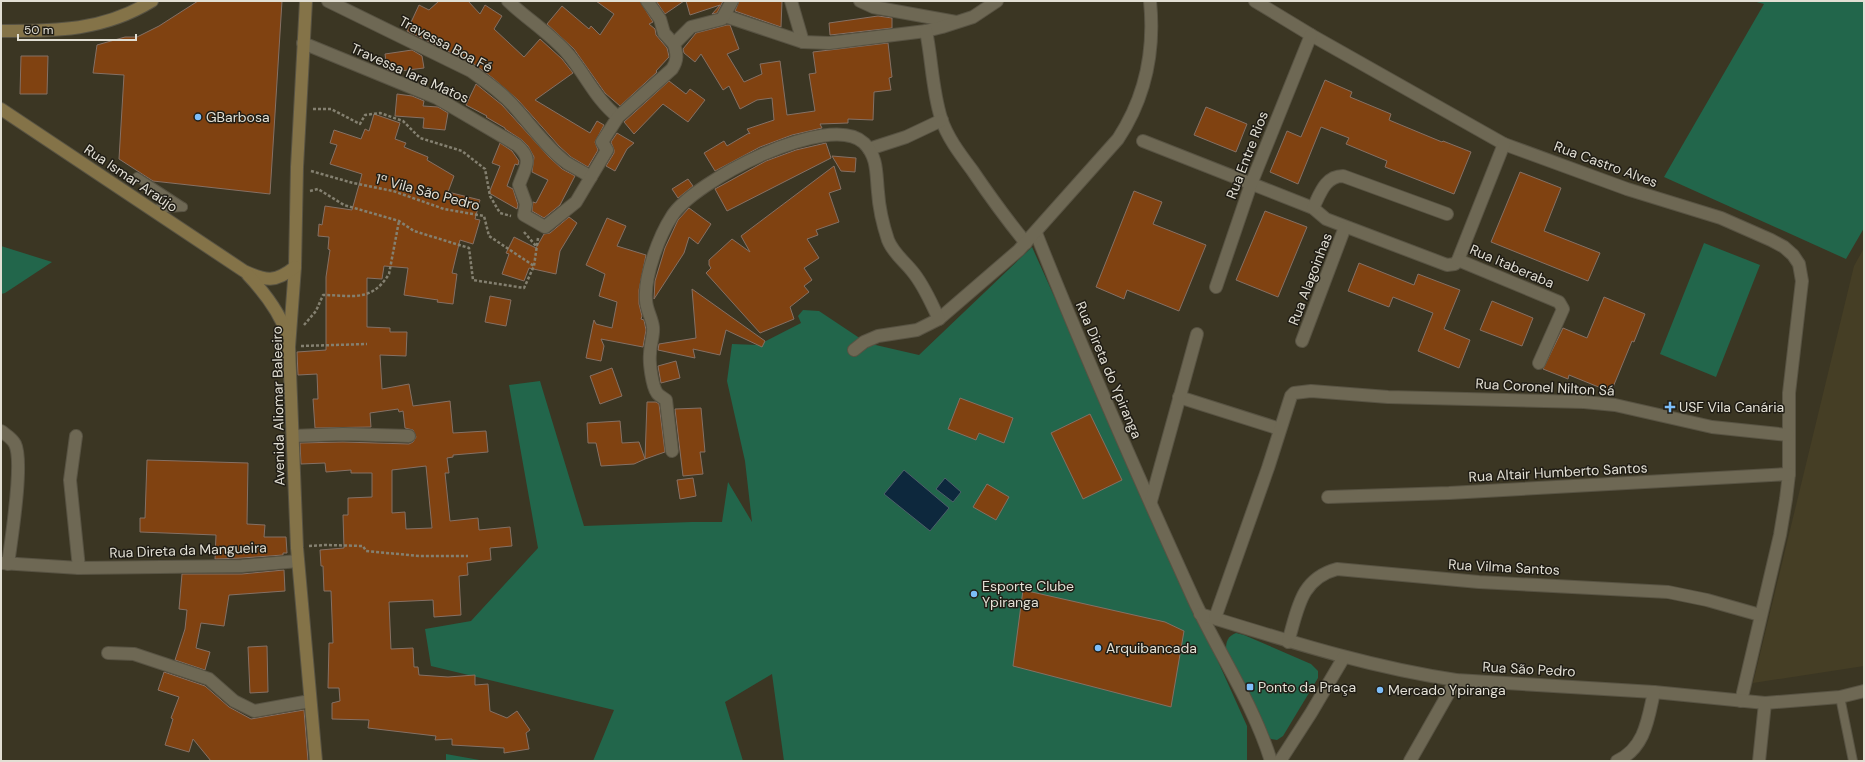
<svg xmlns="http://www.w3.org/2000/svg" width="1865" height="762" viewBox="0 0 1865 762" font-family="'DM Sans',sans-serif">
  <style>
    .built { fill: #453e25 }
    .green { fill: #22664b }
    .water { fill: #0d283d; stroke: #4d5f6a }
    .building { fill: #804211; stroke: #857064; fill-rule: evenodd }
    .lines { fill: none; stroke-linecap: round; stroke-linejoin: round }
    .service-casing { stroke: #585343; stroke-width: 10 }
    .minor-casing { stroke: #585343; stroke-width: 14 }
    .secondary-casing { stroke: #585343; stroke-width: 14 }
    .path { stroke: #848070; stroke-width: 2.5; stroke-dasharray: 3 2; stroke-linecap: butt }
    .service { stroke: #6e6854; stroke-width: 8 }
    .minor { stroke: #6e6854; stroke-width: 12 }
    .secondary { stroke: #847348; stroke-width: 12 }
    .poi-dot { fill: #7dbef9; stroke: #201d15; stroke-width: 1.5 }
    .labels { text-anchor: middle; stroke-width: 3; stroke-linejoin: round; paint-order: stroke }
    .street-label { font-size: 14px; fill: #e2dfd4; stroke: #201d15 }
    .poi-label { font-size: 14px; fill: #e2dfd4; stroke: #201d15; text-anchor: start }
  </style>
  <rect width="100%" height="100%" fill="#3b3623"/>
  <path class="built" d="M1864,248V666L1753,683L1854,266Z"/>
  <g class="green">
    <path d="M1753,1H1864V228L1846,259L1664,177L1764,4Z"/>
    <path d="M1704,243L1760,265L1716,377L1660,354Z"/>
    <path d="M1,246L52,262L5,293L1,294Z"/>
    <path d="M1032,247L1247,726V761H784L772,674L725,702L743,761H593L614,710L431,666L425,629L471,621L538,548L509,385L540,381L584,526L692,522H722L728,482L752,522L745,461L727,381L732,344L758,345L801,323L798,316L803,310L819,311L867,343L919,355Z"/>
    <path d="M1236,633L1244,635L1311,664L1318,671V678L1283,736L1277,740L1271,739L1267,735L1226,649C1226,641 1228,636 1236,633Z"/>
    <path d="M446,754L485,761H446Z"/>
  </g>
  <g class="water">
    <path d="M904,470L949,508L930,531L884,494Z"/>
    <path d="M945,478L961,492L953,502L936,489Z"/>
  </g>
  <g class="building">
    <path d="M198,1H282L270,194L153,181L119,159L124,75L93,73L97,45L125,37H137L159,26Z"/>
    <path d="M439,1H468L480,14L485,5L502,16L494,29L524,57L540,39L562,59L573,73L535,100L590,133L597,121L604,125L595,142L598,150L588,167L571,157L559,146L518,100L494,79L474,64L407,31L419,5L429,10Z"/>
    <path d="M596,1H640L653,22L649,24L655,29L656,35L667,48L668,52L669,57L656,71L657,72L620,106L605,93L574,49L547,24L562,6L589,29L591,26L600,35L614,14Z"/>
    <path d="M656,1H684L665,14Z"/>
    <path d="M686,1H723L717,13L712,14L720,5L690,15Z"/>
    <path d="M739,1H782L781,27L735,11Z"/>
    <path d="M878,16L892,18V28L830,35L829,23Z"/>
    <path d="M727,25H730L739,49L727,54L744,82L762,74L760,64L780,61L787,115L815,111L809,74L816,73L813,52L888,43L892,77L889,78L891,90L874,92L873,120L848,119V123L820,124L822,128L792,135L760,147L715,171L704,153L724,141L727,146L749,133L750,134L747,129L774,120L772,98L757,100L740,109L729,86L723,90L701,54L695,62L684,53L683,49L696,33Z"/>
    <path d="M412,50L422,56L424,68L392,72L387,69L385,54Z"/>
    <path d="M21,56H48L47,94H20Z"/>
    <path d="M1325,80L1352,92L1350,97L1391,114L1389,120L1442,142L1443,141L1471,152L1454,194L1385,167L1387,161L1346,144L1349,138L1321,127L1298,184L1270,172L1287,131L1301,137Z"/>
    <path d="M669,81L686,94L690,89L705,100L688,122L663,104L634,134L624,122Z"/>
    <path d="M476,84L502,105L549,157L562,169L575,176L560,205L544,218L532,211L533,202L536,203L548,180L532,172L534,157L528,146L522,140L505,129V128L486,117L487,116L466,105Z"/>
    <path d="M397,94L412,96L424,101L423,106L438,107L448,113L445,130L423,128L424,118L395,116Z"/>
    <path d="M1206,107L1247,124L1236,152L1194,135Z"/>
    <path d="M374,114L400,123L395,139L406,143L404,147L428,157L427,160L454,176L448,192L480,200L475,219L480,220L473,244L460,240L452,273L457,274L453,304L437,302L438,300L404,295L408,268L384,266L382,279L367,278V327L390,328V332H407L406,356L380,355L382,389L409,384L413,406L450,401L453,433L486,431L488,452L453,455V457L447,458L449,473H445L450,521L478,518L479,530L510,527L512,546L490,548L491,560L467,563L468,575L459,576L461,615L434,617L433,600L389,602L391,649L413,648L414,667H418L419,675L448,677L475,675V685L488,684L490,711L507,718L517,711L530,730L526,733L529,749L504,753V748L452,745V739L435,740L436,736L368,728L369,720L332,719V703L340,701L339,688H328L329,643H333L331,591H324L323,566H321L320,550L344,548L343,515H348V498L372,497V473H351V470L326,472L325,463L301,464L300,443L343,442L409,444L413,442L416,437L413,430L405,428L403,411L399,412L398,409L370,413L371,427L315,428L313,399H318L317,374L298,375L297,352L326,350V277L330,250L328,249L329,237L318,236L319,224L322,225L325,206L352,210L362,174L330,164L337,145L330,143L334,130L361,139L365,129L369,131ZM426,466L432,528L406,529L405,512L392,513V470Z"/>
    <path d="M617,133L634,143L627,149L615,171L606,166L614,153V150L611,142Z"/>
    <path d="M500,143L512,151L519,161L518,165L515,164L507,186L513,189L518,205L517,209L489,193L500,166L492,163Z"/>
    <path d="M826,143L831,158L727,211L715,189L766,161L796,150Z"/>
    <path d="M832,156L856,158L855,172L841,171Z"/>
    <path d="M834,166L841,189L829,193L839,222L816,230L818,235L807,239L819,258L804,268L812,280L804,286L809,292L790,307L794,319L760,333L706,273L711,268L709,265V260L732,239L750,252L741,236Z"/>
    <path d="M1520,172L1561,188L1544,231L1600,253L1588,281L1491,242Z"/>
    <path d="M688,179L693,186L678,198L672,189Z"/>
    <path d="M1134,191L1162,202L1153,224L1206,245L1179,311L1127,290L1124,299L1096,287Z"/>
    <path d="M689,208L711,224L698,244L689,237L684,253L654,299L655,281L665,248L678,220Z"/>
    <path d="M1265,211L1307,227L1278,297L1236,280Z"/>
    <path d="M569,217L577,223L560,251L556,274L529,268L524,281L502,274L509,254L506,253L514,237L536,248L544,234L550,233Z"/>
    <path d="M607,218L626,226L617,246L646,255L639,290V304L642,316L641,319L644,320L646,330L643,347L601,339L604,346L601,361L586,358L593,324L594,320L596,324L612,328L617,302L599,296L605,274L586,265Z"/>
    <path d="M1359,263L1414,285L1418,274L1460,290L1444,329L1470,340L1459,368L1418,351L1433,313L1393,297L1389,307L1348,291Z"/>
    <path d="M692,289L765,341L762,347L726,330L720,355L693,349L695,358L658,350L659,344L696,338Z"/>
    <path d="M490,296L511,300L506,326L485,322Z"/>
    <path d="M1604,297L1645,314L1634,342L1632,341L1611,392L1569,375L1568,379L1543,369L1563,328L1587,338Z"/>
    <path d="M1492,301L1533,318L1522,346L1480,330Z"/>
    <path d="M676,361L680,378L661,383L658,366Z"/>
    <path d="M612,368L622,396L600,404L590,376Z"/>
    <path d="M960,398L1013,418L1004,443L979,433L976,440L948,429Z"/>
    <path d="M647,402H656L659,404L665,452L645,459Z"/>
    <path d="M701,408L705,452H700L703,474L683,476L675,409Z"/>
    <path d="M1090,414L1122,480L1083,499L1051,433Z"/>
    <path d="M620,421L622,443L639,442L645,459L634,464L601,466L596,443H588L587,423Z"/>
    <path d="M147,460L248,463L247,524L265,525L264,537H286L287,553H283V555L242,558L215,559L216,535L140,532V518H145Z"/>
    <path d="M693,478L696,496L680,499L677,480Z"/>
    <path d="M987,484L1009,497L996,520L973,507Z"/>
    <path d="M284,570L285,591L229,595L224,626L201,623L196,648L210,652L205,670L175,660L185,629L187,610L179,609L182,574H242Z"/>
    <path d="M1023,590L1165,622L1184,631L1171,707L1013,666Z"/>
    <path d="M267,646L268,692L250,693L248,647Z"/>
    <path d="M164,672L205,686L229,707L251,719L304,710L308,761H211L193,739L189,752L165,745L173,719L171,718L179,697L158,690Z"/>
  </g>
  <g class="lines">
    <defs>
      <g id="service">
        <path d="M137,177L183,207"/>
        <path d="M152,209L183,207"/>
        <path d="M1840,697L1853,761"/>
      </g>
      <g id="minor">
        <path d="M328,1L471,71C488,83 505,95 518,111C533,128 549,150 567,163C575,168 583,172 591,177"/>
        <path d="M508,1C527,19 551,34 568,54C586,75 596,100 618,117"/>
        <path d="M647,1L660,19L664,33L674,44"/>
        <path d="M791,1L803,42"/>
        <path d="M860,1L873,7L956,22"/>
        <path d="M1255,1L1311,35L1504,144L1627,189L1721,218L1771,240L1784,247L1793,255L1799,264L1802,281L1789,393V474L1786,499L1780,535L1741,701"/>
        <path d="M725,16L803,42L829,43L926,31L942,27L973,17L997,1"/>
        <path d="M926,31C932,60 932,89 941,118C947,137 960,154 972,170C989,195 1007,220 1026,243"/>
        <path d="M303,43L437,98L517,145C534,160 525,167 519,185L526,204L524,215L545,227L576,202L607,150L602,142L618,117L672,69C678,60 677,54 674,44L691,27L722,19L732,1"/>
        <path d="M1143,141L1313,208L1326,219L1447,265L1455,264L1458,260L1504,144"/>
        <path d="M869,149L906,137L942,120"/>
        <path d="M1313,208C1320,194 1325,176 1343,176L1447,214"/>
        <path d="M1036,233C1085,357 1139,479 1194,600C1219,654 1253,703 1271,761"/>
        <path d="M1458,260L1559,302L1563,309L1539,363"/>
        <path d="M1216,287L1251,184L1311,35"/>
        <path d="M1302,341L1345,227"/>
        <path d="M854,350L864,342L878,336L917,330L939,319L1019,250L1118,139C1145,98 1155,50 1150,1"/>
        <path d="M1179,397L1280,429"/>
        <path d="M1,431C6,435 12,438 15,444C24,462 11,541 8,564"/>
        <path d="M76,436L70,480L79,568"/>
        <path d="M293,436L343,434L409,436"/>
        <path d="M672,451L666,400C664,398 659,396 657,393C652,386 649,362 650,354C650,345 654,335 653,327C652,318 646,309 646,300C644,276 659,236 672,216C693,182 829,110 864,143C878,157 876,174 878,192C879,207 883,225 888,240C893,253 904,261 912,271C924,285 931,303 939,319"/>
        <path d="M1328,497L1449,493L1789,474"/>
        <path d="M1151,501L1197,334"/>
        <path d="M1,563L79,568L242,566L298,561"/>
        <path d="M1200,614C1285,640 1368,667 1456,680L1654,692L1765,703L1840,697L1864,691"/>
        <path d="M1215,618L1268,468L1291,396L1294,393L1311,391L1388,397L1584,402L1615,405L1712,427L1788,435"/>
        <path d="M1288,642C1298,609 1300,579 1337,569L1479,582L1668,592L1707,600L1760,615"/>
        <path d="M108,653L134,654L209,679L234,701L254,711L310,701"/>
        <path d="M1280,761L1311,713L1344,657"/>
        <path d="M1410,761L1456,680"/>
        <path d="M1617,761C1645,748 1648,719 1654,692"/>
        <path d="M1759,761L1765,703"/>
      </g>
      <g id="secondary">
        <path d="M306,1L297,167L295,267L289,347L297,548L316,761"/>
        <path d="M1,31C57,31 103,31 152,1"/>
        <path d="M1,109L244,271C266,281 275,283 295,267"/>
        <path d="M248,275C265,293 279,311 287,334"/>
      </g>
    </defs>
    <use href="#service" class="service-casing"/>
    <use href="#minor" class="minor-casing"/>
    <use href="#secondary" class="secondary-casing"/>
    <g class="path">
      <path d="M313,109H331L360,124L365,115L380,113L403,121L420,138L462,151L485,169L490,196L500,213L511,216"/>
      <path d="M311,171L353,183L393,191L444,209L484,216L489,236L534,266"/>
      <path d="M310,191L318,189L344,205L399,221L414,231L469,248L473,280L524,288L534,266L538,238"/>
      <path d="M524,232L536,246"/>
      <path d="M304,325L316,311L323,295C352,295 371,303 389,274L399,221"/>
      <path d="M301,346L367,344"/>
      <path d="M309,546L326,545L363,546L366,551L419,556H468"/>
    </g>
    <use href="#service" class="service"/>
    <use href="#minor" class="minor"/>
    <use href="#secondary" class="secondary"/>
  </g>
  <g class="poi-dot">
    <circle cx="198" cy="117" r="4"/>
    <path d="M1668 401h4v4h4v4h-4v4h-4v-4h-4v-4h4z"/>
    <circle cx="974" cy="594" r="4"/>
    <circle cx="1098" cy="648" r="4"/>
    <rect x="1246" y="683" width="8" height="8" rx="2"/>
    <circle cx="1380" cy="690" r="4"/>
  </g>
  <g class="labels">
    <g class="street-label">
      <text transform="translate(446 44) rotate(28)" y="5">Travessa Boa Fé</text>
      <text transform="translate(410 73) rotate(24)" y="5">Travessa Iara Matos</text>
      <text transform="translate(1247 155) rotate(-69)" y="5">Rua Entre Rios</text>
      <text transform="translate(1606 164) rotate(20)" y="5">Rua Castro Alves</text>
      <text transform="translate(131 178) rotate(34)" y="5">Rua Ismar Araújo</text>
      <text transform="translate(428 192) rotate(15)" y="5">1ª Vila São Pedro</text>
      <text transform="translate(1512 266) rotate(23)" y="5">Rua Itaberaba</text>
      <text transform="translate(1310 279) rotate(-69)" y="5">Rua Alagoinhas</text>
      <text transform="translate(1109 370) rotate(67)" y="5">Rua Direta do Ypiranga</text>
      <text transform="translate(1545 387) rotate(3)" y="5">Rua Coronel Nilton Sá</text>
      <text transform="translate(278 406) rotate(-91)" y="5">Avenida Aliomar Baleeiro</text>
      <text transform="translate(1558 472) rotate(-3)" y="5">Rua Altair Humberto Santos</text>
      <text transform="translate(188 550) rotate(-2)" y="5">Rua Direta da Mangueira</text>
      <text transform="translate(1504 567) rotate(3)" y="5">Rua Vilma Santos</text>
      <text transform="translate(1529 669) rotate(3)" y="5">Rua São Pedro</text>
    </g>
    <g class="poi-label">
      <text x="206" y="122">GBarbosa</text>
      <text x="1679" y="412">USF Vila Canária</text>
      <text x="982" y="591">Esporte Clube<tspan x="982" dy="16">Ypiranga</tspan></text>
      <text x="1106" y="653">Arquibancada</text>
      <text x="1258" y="692">Ponto da Praça</text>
      <text x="1388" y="695">Mercado Ypiranga</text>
    </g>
  </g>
  <rect width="1865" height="762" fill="none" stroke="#e2dfd4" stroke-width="4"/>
  <path d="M18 34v6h118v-6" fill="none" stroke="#e2dfd4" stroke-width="2"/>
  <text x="24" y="34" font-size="12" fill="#e2dfd4" stroke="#201d15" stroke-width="3" paint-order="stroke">50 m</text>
</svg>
